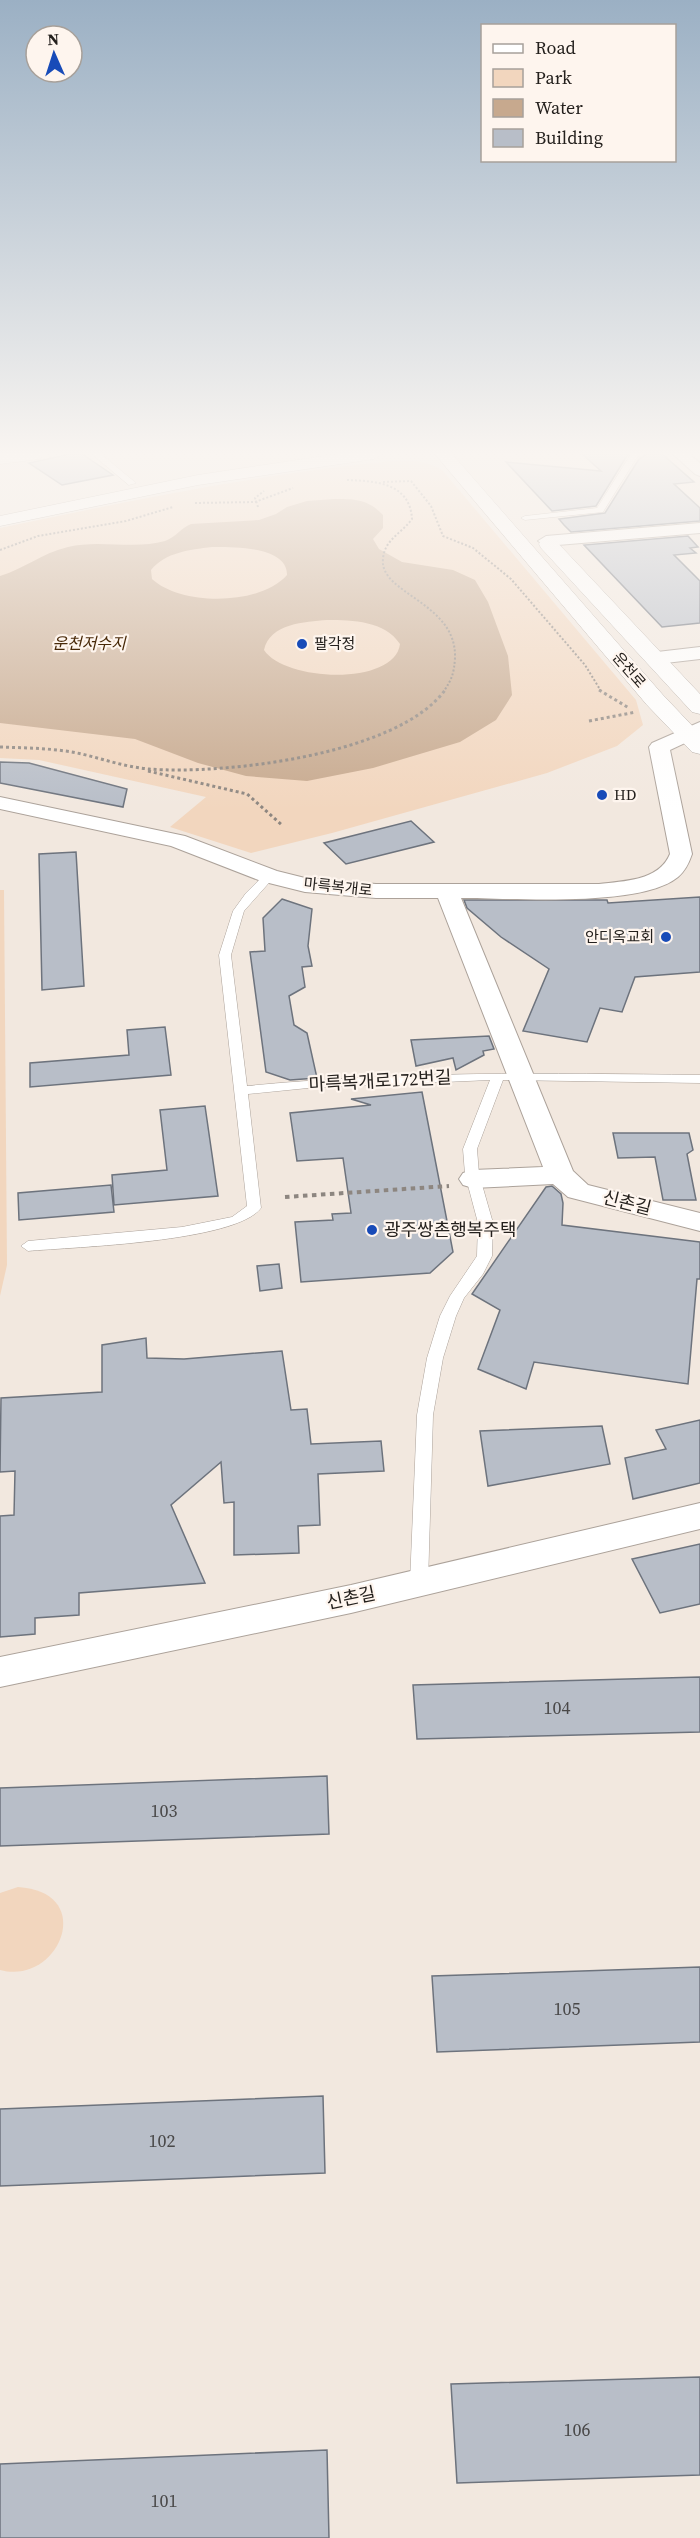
<svg xmlns="http://www.w3.org/2000/svg" width="700" height="2538" viewBox="0 0 700 2538" font-family="'Source Serif 4','Noto Sans KR',serif">
  <style>
    .green { fill: #f2d6be }
    .water { fill: #c7a98e; fill-rule: evenodd }
    .building { fill: #b8bec8; stroke: #6d737d; stroke-width: 1.5 }
    .lines { fill: none; stroke-linecap: round; stroke-linejoin: round }
    .lane-casing { stroke: #aca29a; stroke-width: 1 }
    .street-casing { stroke: #aca29a; stroke-width: 2 }
    .secondary-casing { stroke: #aca29a; stroke-width: 1 }
    .primary-casing { stroke: #aca29a; stroke-width: 1 }
    .path-far2 { stroke: #8d8680; stroke-width: 2; stroke-dasharray: 2 2; stroke-linecap: butt }
    .path-far1 { stroke: #8d8680; stroke-width: 3; stroke-dasharray: 3 3; stroke-linecap: butt }
    .path { stroke: #8d8680; stroke-width: 4; stroke-dasharray: 4.5 4.5; stroke-linecap: butt }
    .lane { fill: #fff; fill-rule: evenodd }
    .street { fill: #fff; fill-rule: evenodd }
    .secondary { fill: #fff; fill-rule: evenodd }
    .primary { fill: #fff; fill-rule: evenodd }
    .poi-dot { fill: #184bb8; stroke: #fef5ee; stroke-width: 2 }
    .labels { text-anchor: middle; stroke-width: 4.5; stroke-linejoin: round; paint-order: stroke }
    .far-poi-label { font-size: 15px; fill: #24201d; stroke: #fef5ee; text-anchor: start }
    .far-street-label { font-size: 15px; fill: #24201d; stroke: #fef5ee }
    .far-water-label { font-size: 16px; font-style: italic; fill: #482908; stroke: #fef5ee }
    .street-label { font-size: 18px; fill: #24201d; stroke: #fef5ee }
    .poi-label { font-size: 18px; fill: #24201d; stroke: #fef5ee; text-anchor: start }
    .near-number-label { font-size: 18px; fill: #494848 }
  </style>
  <rect width="100%" height="100%" fill="#f2e8df"/>
  <g class="green">
    <path d="M391,461C410,461 427,459 443,471L636,700L643,725L617,746L547,773L332,833L251,853L170,827L206,797L39,760L0,758V528C129,501 260,474 391,461Z"/>
    <path d="M0,890H4L7,1265L0,1296Z"/>
    <path d="M18,1887C98,1892 59,1986 0,1970V1893Z"/>
  </g>
  <path class="water" d="M334,499C355,499 368,499 383,515V528L373,539L379,549L402,562L453,570L475,580L488,602L508,656L512,695L496,720L460,742L373,768L307,781L246,776L198,763L135,739L0,723V576C24,569 42,553 68,547C99,539 134,550 165,541C176,537 181,528 191,524L259,520L276,514L287,507L307,501ZM212,547C233,547 288,546 287,575C260,606 181,606 152,579L151,570C166,552 189,550 212,547ZM327,620C353,620 385,621 400,644C395,686 285,682 264,650C270,623 305,622 327,620Z"/>
  <g class="building">
    <path d="M70,454H82L113,475L62,485L29,463Z"/>
    <path d="M582,454H628L596,506L552,511L506,462L601,471Z"/>
    <path d="M647,454H662L694,482L674,484L700,508V521L571,532L564,525L559,519L605,513L639,459Z"/>
    <path d="M688,536L698,547L690,548L696,553L674,555L700,581V623L662,627L584,545Z"/>
    <path d="M0,762L29,763L127,789L123,807L0,783Z"/>
    <path d="M411,821L434,842L346,864L324,843Z"/>
    <path d="M76,852L84,986L42,990L39,854Z"/>
    <path d="M700,897V972L635,977L622,1012L600,1008L587,1042L523,1031L549,969L501,937L467,908L464,900H607L608,903Z"/>
    <path d="M282,899L312,909L308,946L312,966L302,967L305,987L289,996L294,1025L307,1033L317,1078L290,1080L266,1072L250,952L265,951L263,918Z"/>
    <path d="M165,1027L171,1075L30,1087V1063L129,1055L127,1030Z"/>
    <path d="M489,1036L494,1049L483,1051L484,1055L456,1070L453,1058L416,1066L411,1040Z"/>
    <path d="M422,1092L453,1252L430,1273L301,1282L295,1222L333,1220L332,1214L351,1213L343,1158L297,1161L290,1113L371,1105L351,1099Z"/>
    <path d="M205,1106L218,1196L114,1205L112,1175L167,1170L160,1110Z"/>
    <path d="M613,1133H689L693,1150L687,1154L696,1200H663L655,1157L618,1158Z"/>
    <path d="M111,1185L114,1212L19,1220L18,1193Z"/>
    <path d="M552,1186L561,1194L563,1203L562,1225L700,1242V1279H697L688,1384L534,1362L526,1389L478,1369L500,1310L472,1294L546,1187Z"/>
    <path d="M279,1264L282,1288L260,1291L257,1266Z"/>
    <path d="M146,1338L147,1358L184,1359L282,1351L291,1410L307,1409L311,1444L381,1441L384,1471L318,1474L320,1525L298,1526L299,1553L234,1555V1502L224,1503L221,1462L171,1505L205,1583L79,1593V1615L35,1618V1634L0,1637V1516L14,1515L15,1471L0,1472L1,1398L102,1392V1345Z"/>
    <path d="M700,1420V1483L633,1499L625,1458L666,1449L656,1430Z"/>
    <path d="M602,1426L610,1464L488,1486L480,1431Z"/>
    <path d="M700,1544V1604L660,1613L632,1559Z"/>
    <path d="M700,1677V1732L417,1739L413,1685Z"/>
    <path d="M327,1776L329,1834L0,1846V1788Z"/>
    <path d="M700,1967V2042L437,2052L432,1976Z"/>
    <path d="M323,2096L325,2173L0,2186V2109Z"/>
    <path d="M700,2377V2475L457,2483L451,2384Z"/>
    <path d="M327,2450L329,2538H0V2464Z"/>
  </g>
  <g class="lines">
    <defs>
      <g id="lane">
        <path d="M92,454H101L136,483L129,485Z"/>
        <path d="M631,454H645L637,457L603,512L525,520L521,518L525,516L597,508Z"/>
        <path d="M269,873L275,876L244,911L231,955L247,1086C398,1071 549,1073 700,1075V1083L503,1080L477,1149L479,1174L493,1223L492,1256L483,1274L464,1298L456,1316L443,1358L433,1415L428,1583L425,1588L419,1590L413,1588L410,1583L417,1415L427,1358L440,1316L450,1296L477,1256L478,1223L465,1174L463,1149L490,1080L308,1088L248,1094L261,1208C236,1242 74,1247 28,1251L21,1246L28,1241L182,1227L232,1217L247,1206L219,955L233,911L246,893L265,874Z"/>
      </g>
      <g id="street">
        <path d="M673,454H689L700,463V476L695,474Z"/>
        <path d="M700,523V533L546,546L538,541L546,536Z"/>
        <path d="M700,647V659L657,664L650,662L648,658L650,654L657,652Z"/>
        <path d="M700,722V736L670,750L692,854C689,863 685,871 678,877C641,908 510,898 461,898L573,1171L588,1185L700,1213V1231L568,1197L553,1184L473,1188L463,1185L459,1179L463,1173L473,1170L543,1167L438,898H376L305,892L261,881L171,846L0,809V797L185,836L277,871L305,878L376,884H599C624,881 659,881 670,854L649,747L652,743Z"/>
        <path d="M700,1503V1529L351,1613L0,1687V1657L351,1585Z"/>
      </g>
      <g id="secondary">
        <path d="M0,454H47L39,459L0,464Z"/>
        <path d="M435,454H452L663,695L700,734V754L692,752L647,705Z"/>
        <path d="M548,538L555,540L700,694V714L692,712L541,548L539,544L541,540Z"/>
      </g>
      <path id="primary" d="M338,454H382L374,459L198,485L0,526V516L198,475Z"/>
    </defs>
    <use href="#lane" class="lane-casing"/>
    <use href="#street" class="street-casing"/>
    <use href="#secondary" class="secondary-casing"/>
    <use href="#primary" class="primary-casing"/>
    <g class="path-far2">
      <path d="M347,480C376,481 410,483 412,519C402,533 384,540 383,559C379,594 457,602 455,658C454,673 452,679 444,691"/>
      <path d="M383,482L411,481L431,506L443,536L473,548L511,579L585,665L601,691"/>
      <path d="M195,503L255,502L293,488"/>
      <path d="M258,507L255,498L264,491"/>
      <path d="M0,550L38,536L126,521L173,507"/>
    </g>
    <g class="path-far1">
      <path d="M599,690L629,708"/>
      <path d="M589,721L636,712"/>
      <path d="M0,747C26,748 52,748 77,753C101,758 124,767 149,769C223,775 398,755 445,690"/>
      <path d="M148,771L247,794L283,826"/>
    </g>
    <path class="path" d="M285,1197L449,1186"/>
    <use href="#lane" class="lane"/>
    <use href="#street" class="street"/>
    <use href="#secondary" class="secondary"/>
    <use href="#primary" class="primary"/>
  </g>
  <linearGradient id="sky" x2="0" y2="1"><stop stop-color="#9bb0c4"/><stop offset="0.56" stop-color="#f9f5f1"/><stop offset="1" stop-color="#f9f5f1" stop-opacity="0"/></linearGradient>
  <rect width="700" height="810" fill="url(#sky)"/>
  <g class="poi-dot">
    <circle cx="302" cy="644" r="6"/>
    <circle cx="602" cy="795" r="6"/>
    <circle cx="666" cy="937" r="6"/>
    <circle cx="372" cy="1230" r="6"/>
  </g>
  <g class="labels">
    <g class="far-poi-label">
      <text x="314" y="649">팔각정</text>
      <text x="614" y="800">HD</text>
      <text x="654" y="942" text-anchor="end">안디옥교회</text>
    </g>
    <g class="far-street-label">
      <text transform="translate(629 670) rotate(49)" y="5">운천로</text>
      <text transform="translate(338 887) rotate(6)" y="5">마륵복개로</text>
    </g>
    <g class="far-water-label">
      <text x="89" y="649">운천저수지</text>
    </g>
    <g class="street-label">
      <text transform="translate(380 1081) rotate(-3)" y="6">마륵복개로172번길</text>
      <text transform="translate(627 1203) rotate(14)" y="6">신촌길</text>
      <text transform="translate(351 1598) rotate(-12)" y="6">신촌길</text>
    </g>
    <g class="poi-label">
      <text x="384" y="1236">광주쌍촌행복주택</text>
    </g>
    <g class="near-number-label">
      <text x="557" y="1714">104</text>
      <text x="164" y="1817">103</text>
      <text x="567" y="2015">105</text>
      <text x="162" y="2147">102</text>
      <text x="577" y="2436">106</text>
      <text x="164" y="2507">101</text>
    </g>
  </g>
  <rect x="481" y="24" width="195" height="138" fill="#fef5ee" stroke="#a7a09a" stroke-width="1.5"/>
  <rect x="493" y="44" width="30" height="9" fill="#ffffff" stroke="#a7a09a" stroke-width="1.5"/>
  <text x="535" y="54" font-size="18" fill="#24201d">Road</text>
  <rect x="493" y="69" width="30" height="18" fill="#f2d6be" stroke="#a7a09a" stroke-width="1.5"/>
  <text x="535" y="84" font-size="18" fill="#24201d">Park</text>
  <rect x="493" y="99" width="30" height="18" fill="#c7a98e" stroke="#a7a09a" stroke-width="1.5"/>
  <text x="535" y="114" font-size="18" fill="#24201d">Water</text>
  <rect x="493" y="129" width="30" height="18" fill="#b8bec8" stroke="#a7a09a" stroke-width="1.5"/>
  <text x="535" y="144" font-size="18" fill="#24201d">Building</text>
  <g transform="translate(54 54) rotate(357)"><circle r="28" fill="#fef5ee" stroke="#a7a09a" stroke-width="1.5"/>
  <path d="M0-4.5L10 22L0 15L-10 22Z" fill="#184bb8"/>
  <text y="-9" font-size="16" font-weight="bold" text-anchor="middle" fill="#24201d">N</text>
  </g>
</svg>
